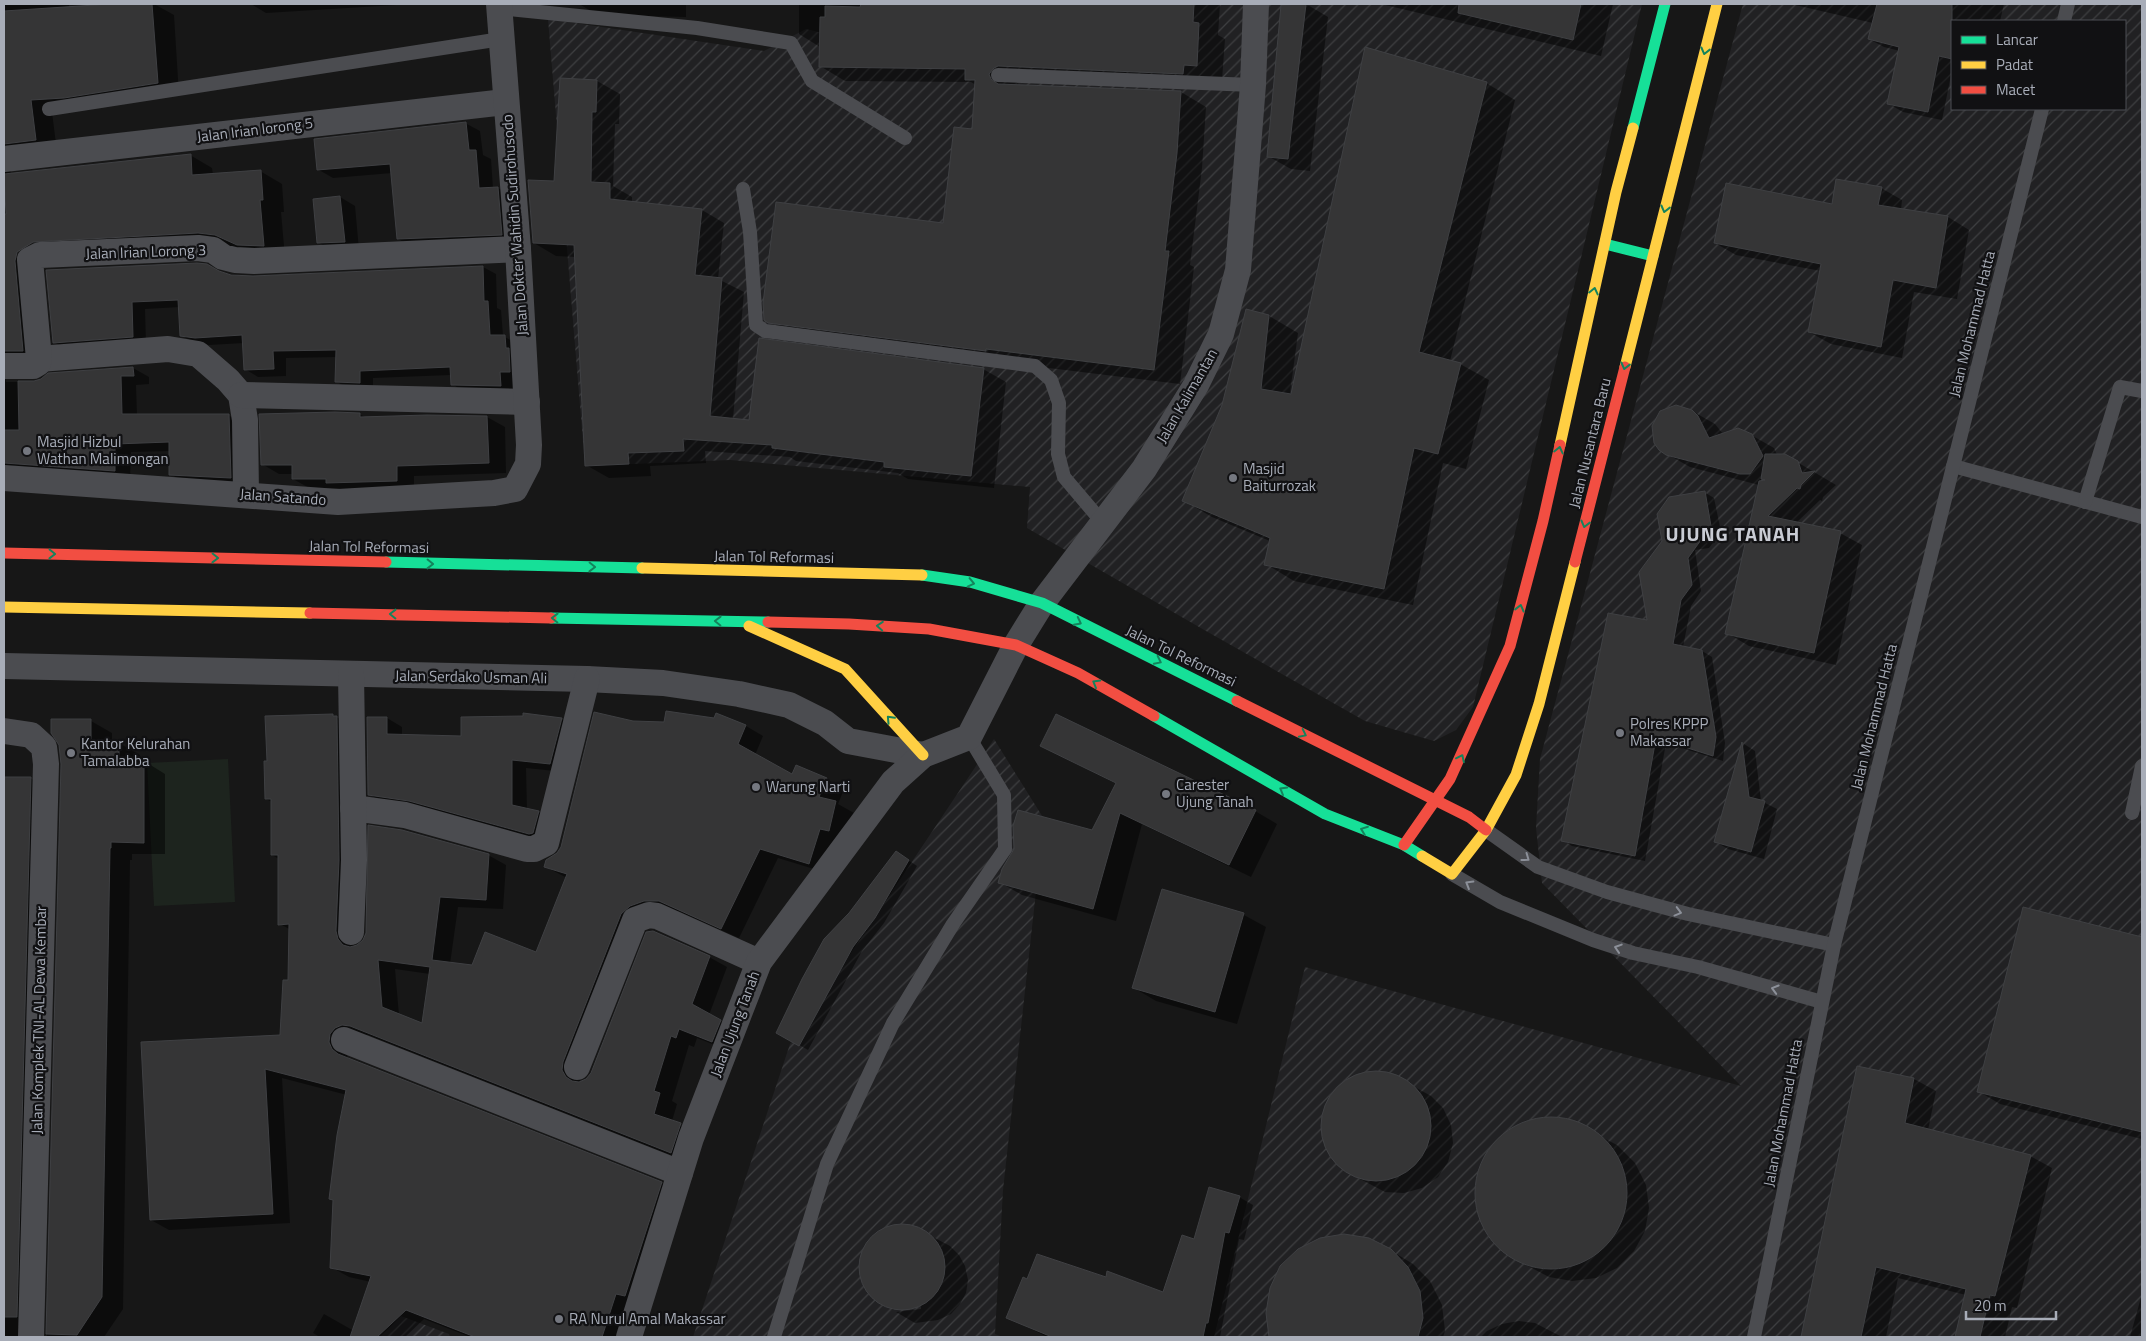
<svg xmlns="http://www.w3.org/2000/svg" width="2146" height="1341" viewBox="0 0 2146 1341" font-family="'Titillium Web',sans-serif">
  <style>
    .industrial { fill: url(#industrial-furrows); fill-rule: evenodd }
    .grass { fill: #1d241e }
    .shadow { fill: #0007; fill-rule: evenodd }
    .building { fill: #353536; stroke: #3f4043; fill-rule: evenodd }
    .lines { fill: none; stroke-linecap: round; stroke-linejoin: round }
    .lane { stroke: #4b4c50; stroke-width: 14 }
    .street { stroke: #4b4c50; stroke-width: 26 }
    .fast { stroke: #16e098; stroke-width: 11 }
    .slow { stroke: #ffcf43; stroke-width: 11 }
    .jam { stroke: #f24e42; stroke-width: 11 }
    .oneway { stroke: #14835c }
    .oneway2 { stroke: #8c9099 }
    .poi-dot { fill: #757880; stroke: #111113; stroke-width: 2 }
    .labels { text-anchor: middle; stroke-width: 4.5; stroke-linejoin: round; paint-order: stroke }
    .street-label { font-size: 15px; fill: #a8adb8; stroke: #111113 }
    .poi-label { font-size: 15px; fill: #a8adb8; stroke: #111113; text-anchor: start }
    .district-label { font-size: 20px; font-weight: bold; letter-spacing: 1px; fill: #c9ccd4; stroke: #111113 }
  </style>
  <defs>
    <pattern id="industrial-furrows" width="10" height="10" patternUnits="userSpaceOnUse" patternTransform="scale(1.25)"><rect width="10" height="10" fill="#212123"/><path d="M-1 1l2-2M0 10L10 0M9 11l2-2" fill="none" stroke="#3e3f41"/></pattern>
  </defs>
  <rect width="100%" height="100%" fill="#171717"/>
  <g class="industrial">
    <path d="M865,4H1642L1473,707L1456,730L1434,741L1365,721L1206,631L1027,528L1030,487L730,460L585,466L548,19L764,51L806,29L863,43Z"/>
    <path d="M1743,4H2142V1337H1214L1305,967L1741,1086L1542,883L1536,828L1540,759ZM1952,21H2125V109H1952Z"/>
    <path d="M994,739L1044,819L1003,1190L995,1334L1003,1337H693L790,1044Z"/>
    <path d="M401,1316L449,1334L450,1337H380Z"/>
  </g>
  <path class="grass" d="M228,759L235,902L154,906L147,763Z"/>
  <g class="shadow">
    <path d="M4,4H69V8L154,4L174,15L179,95L52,112L57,152L12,166L10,175L190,155L212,168L213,175L260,171L282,184L284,212H281L285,257L220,245L58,253L37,240L36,236H4Z"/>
    <path d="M251,4H413L266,13Z"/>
    <path d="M579,4H686V17L598,15Z"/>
    <path d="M799,4H1220L1218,35L1225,39L1222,80L1019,82L1017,86L1181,92L1206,107L1202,168L1190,265L1194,267L1180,384L795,337L766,319L944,224L973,130L976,85L971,82L845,81L820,66V47L799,34Z"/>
    <path d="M1306,4L1328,17L1310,171L1291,169L1268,156L1282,6Z"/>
    <path d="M1381,4H1613L1601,56Z"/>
    <path d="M1791,4H1892L1889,16L1909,21L1913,4H2004L2000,21H1952V70L1942,120L1903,112L1889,104L1900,51L1884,47L1869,39L1873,23Z"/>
    <path d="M561,79L597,81L620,94L619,124H615L613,186L632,197V203L702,210L724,223L718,279L744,292L733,419L750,421L983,369L1006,382L994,488L908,479L898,473L796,461L790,457L705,451L706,463L650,466L651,476L609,478L586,465L576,257L556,256L534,243L555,182Z"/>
    <path d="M1486,83L1515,100L1450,361L1460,364L1489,380L1466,469L1443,463L1413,605L1294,581L1266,564L1270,541L1212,517L1183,500L1223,406L1247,311L1269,316L1298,333L1290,393H1292Z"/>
    <path d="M465,123L480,131L483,155L491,159L493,189L498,188L513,197L516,243L413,247L398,239L392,173L333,178L319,170Z"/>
    <path d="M1881,188L1902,200L1901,210L1948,217L1969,230L1957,299L1914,292L1902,358L1831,344L1809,332L1821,271L1736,255L1715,243L1833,205Z"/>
    <path d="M340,197L355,206L359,250L333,251L318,242Z"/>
    <path d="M16,258L31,267L38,359L4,375L6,382H33L41,380L48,375L133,368L149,377V384L136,385L137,415H228L244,424L246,486L186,483L170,474V451L131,452L130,479L4,478V259Z"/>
    <path d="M483,267L496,274L497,308L501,310L503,336L518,344L514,393L465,392L452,384L451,375L373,378V390L350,389L337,382V357L286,358V376L258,377L245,369L244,343L209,345L195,343L181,335L180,307L145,309L146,344L67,350L54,342L47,271L220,273L255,277Z"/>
    <path d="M1692,411L1715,424L1723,434L1751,435L1774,448L1777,455H1785L1836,485L1823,497L1822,501L1820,500L1796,523L1840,533L1862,545L1836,665L1749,646L1727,633L1759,485L1690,467L1667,454Z"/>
    <path d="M359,414L367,418L427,416L487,417L505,427L506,473L414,476V491L345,492L338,488L311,489L293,479V474H279L262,464Z"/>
    <path d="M1704,492L1714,498L1721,532L1709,548L1695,550L1701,591L1691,606L1683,647L1702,651L1712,657L1725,743L1723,761L1666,743L1645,861L1572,846L1563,840L1648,621Z"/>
    <path d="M333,715L350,725L355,947L488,855L506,865L503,909L458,907L450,964L473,967L537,953L567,878L546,867L558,854L633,722L746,726L763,736L755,755L793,776L826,779L844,789L838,804L854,813L847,840L827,873L778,858L739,938L678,911L662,910L647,916L580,1072V1083L587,1080L709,957L727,967L709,1015L738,1031L730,1051L697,1038L694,1047L689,1045L672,1101L677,1104L672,1121L698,1135L688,1162L368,1035H361L346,1053L349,1060L661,1183L679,1193L623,1337H470L424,1319L405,1337H320L313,1333L324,1314L354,1331L371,1282L349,1277L331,1267L334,1201L330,1199L347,1095L282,1078L290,1223L169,1230L151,1220L282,1036L290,982L291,930L280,924L279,859L272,855V802L266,799L268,762ZM395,969L430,974L423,1024L399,1015Z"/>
    <path d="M387,718L402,727V736L462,737L561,719L576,728L565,772L526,768L527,810L538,812L553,821L548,841L384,803L369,794Z"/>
    <path d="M91,721L112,733V743H119L140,755V761H144L165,774V854H132V860H130L123,1309L104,1337H47L62,764Z"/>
    <path d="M1744,744L1755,751L1761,801L1777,809L1764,859L1728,849L1716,842Z"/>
    <path d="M1042,746L1255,811L1277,824L1251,877L1142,824L1116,921L1022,895L999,882L1015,850L1093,831L1117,784Z"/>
    <path d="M4,778H30L51,791L37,1337H4Z"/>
    <path d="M905,858L917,866L884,923L862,951L808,1050L777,1032Z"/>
    <path d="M2024,909L2142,938V1139L2000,1104L1978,1091Z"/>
    <path d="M1244,915L1266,927L1237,1024L1156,1001L1134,988Z"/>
    <path d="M1858,1067L1914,1079L1936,1091L1928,1130L2030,1156L2052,1168L2017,1308L2012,1307L2005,1337H1957L1966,1295L1898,1278L1886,1337H1802Z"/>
    <path d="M1376,1072L1393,1075L1431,1096L1443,1108L1451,1125L1453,1143L1448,1162L1438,1177L1422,1188L1404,1193L1385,1192L1345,1171L1332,1158L1324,1142L1321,1126L1324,1109L1332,1094L1344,1082L1359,1075Z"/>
    <path d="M1544,1118L1570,1121L1617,1145L1635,1163L1646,1185L1649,1208L1645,1231L1634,1251L1617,1268L1596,1278L1572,1281L1549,1277L1528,1266L1505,1253L1489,1236L1478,1213L1476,1186L1482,1162L1497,1140L1519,1125Z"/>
    <path d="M1239,1197L1253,1205L1244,1240L1239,1239L1220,1337H1047L1008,1317L1106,1278L1163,1294L1195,1241Z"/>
    <path d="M901,1225L914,1227L950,1246L959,1255L965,1266L968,1280L966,1293L960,1304L951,1314L938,1320L915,1323L896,1312L921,1309V1306L893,1310L873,1297L865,1286L860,1272L861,1257L866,1244L876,1233L888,1227Z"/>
    <path d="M1390,1250L1413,1264L1430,1281L1442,1305L1445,1331L1443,1337H1271Z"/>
    <path d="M2142,1294V1337H2130Z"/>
    <path d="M1519,1321L1535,1323L1562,1337H1481L1487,1331L1502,1324Z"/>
  </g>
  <g class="building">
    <path d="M110,4H152L158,83L64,98L31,100L36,140L4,144V11Z"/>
    <path d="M861,4H1194L1193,22L1199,23L1197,66L1184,65L1183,74L998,66L994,68L989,74L991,79L998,84L1181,91L1177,153L1165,251H1169L1154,370L986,349V351L768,323L764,320L763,303L776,202L943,223L954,127L972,129L975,80H965V69L819,67L820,17H825V6L860,7Z"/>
    <path d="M1306,4L1288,159L1267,157L1281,5Z"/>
    <path d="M1459,4H1581L1573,40L1458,13Z"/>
    <path d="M1877,4H1952V59L1939,56L1928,112L1887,104L1899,47L1868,39Z"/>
    <path d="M1365,47L1487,82L1419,352L1461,363L1438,454L1414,448L1384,589L1264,565L1270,538L1182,501L1222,405L1246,309L1269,315L1261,389L1291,394Z"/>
    <path d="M560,78L597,80L596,112H592L591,182L610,183V199L702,209L695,275L722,278L710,416L749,420L759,338L984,368L971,476L884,467V462L772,448V445L683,439L684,451L628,453L629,464L585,466L574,245L533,243L528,180L554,181Z"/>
    <path d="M466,122L469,150H476L479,188L498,187L502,235L397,239L390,164L317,170L314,139Z"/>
    <path d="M191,154L192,175L261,170L263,200H260L264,246L237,245L215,235L198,233L33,242L17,252L15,261L23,351H4V214H6L4,174Z"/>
    <path d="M1836,179L1882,187L1878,205L1948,216L1936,288L1893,280L1881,347L1808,332L1821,264L1714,243L1726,183L1832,204Z"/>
    <path d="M340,196L345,242L317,243L313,199Z"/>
    <path d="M197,263L207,264L219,271L231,275L253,276L483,266L484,301H488L490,335H505L506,348H509L510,372H500L501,386L451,385L450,367L360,371V383L335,382L336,350L273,351L274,369L244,370L242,335L195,338L180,336L178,300L132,302L133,337L53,343L46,270Z"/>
    <path d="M133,367L134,376H121L122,414H229L231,478L169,475V442L115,444V471L4,463V430H19L18,381H34L41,379L48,373Z"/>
    <path d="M1676,405L1692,410L1698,416L1709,438L1738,428L1752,434L1763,456L1750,474H1740L1666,455L1659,450L1654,443L1652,426L1660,411Z"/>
    <path d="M335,412L360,413V417L427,415L487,416L489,463L397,466V481L326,483V479H292V465H261L259,414Z"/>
    <path d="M1765,454H1785L1798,461L1802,473L1815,471L1801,485L1800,489L1797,488L1768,516L1841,531L1814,653L1725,634L1759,481L1765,480L1761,479Z"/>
    <path d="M1705,491L1711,526L1688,558L1692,585L1681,600L1673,644L1702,650L1716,737L1713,756L1656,738L1635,856L1561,841L1608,613L1647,620L1639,572L1662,541L1657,514L1669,497Z"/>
    <path d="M666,711L714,718L716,713L746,725L738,744L792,774L796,765L827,778L819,797L836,801L829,831L820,829L809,864L760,849L721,929L659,901H644L630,906L621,914L563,1062L562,1070L566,1077L572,1081L579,1082L586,1079L591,1073L646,932L653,931L710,956L692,1004L721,1020L712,1042L679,1029L676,1038L671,1036L654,1091L660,1093L654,1114L681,1123L671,1153L350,1026L342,1025L335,1028L330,1034L329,1042L332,1049L338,1054L662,1182L625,1296L616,1294L602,1337H475L406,1310L377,1337H350L371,1276L330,1268L333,1200L329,1199L337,1135L346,1090L265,1069L273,1214L150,1220L141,1042L280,1035L283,980H288L289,924L278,925V855H271V799H265L264,761H267L265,716L333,714V716H337L339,860L336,931L338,939L343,945L350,947L357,945L363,940L366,933L368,825L402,830L489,854L486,900L440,897L432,960L472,965L485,932L536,952L567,874L544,867L546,860L557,853L561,847L594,712L633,721L664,722ZM378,960L430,967L422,1023L382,1007Z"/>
    <path d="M523,713L562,718L550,764L512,760V805L539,811L533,833L529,834L409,801L368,795L367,717H387V734L461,736V717L523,716Z"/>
    <path d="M1056,714L1256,810L1229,865L1120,813L1093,909L998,883L1002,869L1014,849L1013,826L1018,810L1092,830L1116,783L1040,746Z"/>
    <path d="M51,719H91V741L119,742V760H144V843L111,842V848H110L102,1297L77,1335L46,1334L61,764L59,745L51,733Z"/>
    <path d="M1742,742L1749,797L1765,801L1751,852L1714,842Z"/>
    <path d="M4,777H31L17,1317H4Z"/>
    <path d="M896,851L909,860L875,918L853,947L799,1046L776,1033L802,979L824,939L849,913Z"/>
    <path d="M1162,889L1244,913L1215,1012L1132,988Z"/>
    <path d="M2023,907L2142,937V1132L1977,1092Z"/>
    <path d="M1857,1066L1914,1078L1905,1123L2031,1155L1995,1296L1990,1295L1980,1337H1955L1966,1289L1876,1267L1861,1337H1801Z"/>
    <circle cx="1376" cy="1126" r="55"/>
    <circle cx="1551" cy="1193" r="76"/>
    <path d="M1209,1187L1240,1196L1229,1233L1225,1232L1208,1323H1206L1203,1337H1052L1006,1318L1023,1277L1027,1279L1037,1254L1106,1277L1107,1271L1163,1292L1182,1235L1194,1239Z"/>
    <circle cx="902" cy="1267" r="43"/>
    <path d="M1344,1234L1369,1238L1391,1249L1408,1267L1420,1291L1423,1318L1418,1337H1269L1266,1313L1270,1288L1280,1266L1298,1249L1320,1238Z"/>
  </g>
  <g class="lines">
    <g class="lane">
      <path d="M499,8L697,28L791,43L812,81L905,138"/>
      <path d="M2064,21L2068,4"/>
      <path d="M998,75L1253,85"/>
      <path d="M49,109L501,39"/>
      <path d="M743,189L750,232L756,325L765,331L774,332L1035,366L1051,380L1059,403L1058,454L1064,477L1103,523"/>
      <path d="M1953,466L2142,517"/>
      <path d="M2085,502L2120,387L2142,391"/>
      <path d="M2132,813L2142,766"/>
      <path d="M1486,830L1538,867L1607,892L1688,914L1834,945"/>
      <path d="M1452,874L1500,902L1593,940L1633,953L1698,967L1822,1002"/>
      <path d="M774,1337L827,1164L893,1023L953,924L1005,849L1004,795L969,737"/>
      <path d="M1754,1337L1834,945L2042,109"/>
    </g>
    <g class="street">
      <path d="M4,159L505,102"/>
      <path d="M39,359L168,349L198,354L228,380L241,395L245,420L246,495"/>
      <path d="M4,366H33L38,363L39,359L30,260L40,255L198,248L213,250L223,257L235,260L254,261L518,249"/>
      <path d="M241,395L527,402"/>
      <path d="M4,478L338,502L494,493L515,489L528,464L529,445L518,249L499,4"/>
      <path d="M4,666L587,679L663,683L739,694L789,705L825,723L848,741L923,755"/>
      <path d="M4,731L31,735L44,747L46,764L31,1337"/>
      <path d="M353,808L405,815L527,849H534L546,843L587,679"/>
      <path d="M351,932L354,860L351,674"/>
      <path d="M344,1040L680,1173"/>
      <path d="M577,1067L635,920L649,915L657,916L759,962"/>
      <path d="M629,1337L691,1138L759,962L893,782L923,755L969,737L1016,645L1042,603L1144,469L1196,385L1221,334L1238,270L1253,85L1256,4"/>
    </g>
    <g class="fast">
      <path d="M1633,128L1665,4"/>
      <path d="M1605,244L1653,256"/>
      <path d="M386,562L642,568"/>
      <path d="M922,575L970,582L1042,603L1237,701"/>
      <path d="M551,618L768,622"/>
      <path d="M1154,716L1325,814L1404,845L1422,856"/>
    </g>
    <g class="slow">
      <path d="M1625,367L1717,4"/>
      <path d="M1560,445L1616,192L1633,128"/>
      <path d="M642,568L922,575"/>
      <path d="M4,607L310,613"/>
      <path d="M749,626L845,669L923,755"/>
      <path d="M1422,856L1452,874L1486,830L1516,775L1539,704L1575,562"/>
    </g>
    <g class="jam">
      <path d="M4,553L386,562"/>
      <path d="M1575,562L1625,367"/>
      <path d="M310,613L551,618"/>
      <path d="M768,622L849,624L929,629L1016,645L1078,673L1154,716"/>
      <path d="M1237,701L1469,817L1486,830"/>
      <path d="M1404,845L1450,779L1510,646L1543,521L1560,445"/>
    </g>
  </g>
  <defs><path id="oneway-chevron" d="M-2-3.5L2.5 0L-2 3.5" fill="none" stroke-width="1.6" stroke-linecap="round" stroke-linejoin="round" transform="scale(1.25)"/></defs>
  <g class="oneway">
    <use href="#oneway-chevron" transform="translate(1705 51) rotate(104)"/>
    <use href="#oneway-chevron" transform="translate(1665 209) rotate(104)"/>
    <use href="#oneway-chevron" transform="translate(1594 291) rotate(-77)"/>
    <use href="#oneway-chevron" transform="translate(1625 366) rotate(104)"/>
    <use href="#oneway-chevron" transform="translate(1559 450) rotate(-77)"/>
    <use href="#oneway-chevron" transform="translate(1585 524) rotate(104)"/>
    <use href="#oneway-chevron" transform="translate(52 554) rotate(1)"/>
    <use href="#oneway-chevron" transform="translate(215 558) rotate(1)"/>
    <use href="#oneway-chevron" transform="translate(430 564) rotate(1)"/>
    <use href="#oneway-chevron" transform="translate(592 567) rotate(1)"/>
    <use href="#oneway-chevron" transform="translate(971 583) rotate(13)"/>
    <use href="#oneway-chevron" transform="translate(1520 608) rotate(-76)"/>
    <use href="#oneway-chevron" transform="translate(393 614) rotate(-179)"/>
    <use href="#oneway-chevron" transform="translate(555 618) rotate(-179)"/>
    <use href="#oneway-chevron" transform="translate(718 621) rotate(-179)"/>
    <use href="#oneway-chevron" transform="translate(1078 622) rotate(27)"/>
    <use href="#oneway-chevron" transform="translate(880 626) rotate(-176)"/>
    <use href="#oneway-chevron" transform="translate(1158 661) rotate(26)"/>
    <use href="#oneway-chevron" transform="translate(1096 683) rotate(-150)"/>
    <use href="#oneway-chevron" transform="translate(890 719) rotate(-133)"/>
    <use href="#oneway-chevron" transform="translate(1303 734) rotate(26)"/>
    <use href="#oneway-chevron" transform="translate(1461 758) rotate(-64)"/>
    <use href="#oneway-chevron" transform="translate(1283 790) rotate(-150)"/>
    <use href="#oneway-chevron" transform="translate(1364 830) rotate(-159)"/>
  </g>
  <g class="oneway2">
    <use href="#oneway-chevron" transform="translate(1526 858) rotate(36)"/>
    <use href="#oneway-chevron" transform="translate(1469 884) rotate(-149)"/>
    <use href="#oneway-chevron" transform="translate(1678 912) rotate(15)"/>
    <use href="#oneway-chevron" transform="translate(1618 948) rotate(-162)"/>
    <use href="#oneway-chevron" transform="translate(1775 989) rotate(-164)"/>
  </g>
  <g class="poi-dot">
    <circle cx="27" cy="451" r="5"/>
    <circle cx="1233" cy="478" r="5"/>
    <circle cx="1620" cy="733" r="5"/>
    <circle cx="71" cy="753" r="5"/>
    <circle cx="756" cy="787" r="5"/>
    <circle cx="1166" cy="794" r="5"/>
    <circle cx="559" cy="1319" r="5"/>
  </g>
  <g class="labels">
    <g class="street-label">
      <text transform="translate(255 130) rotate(-7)" y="5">Jalan Irian lorong 5</text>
      <text transform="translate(515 225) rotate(-94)" y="5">Jalan Dokter Wahidin Sudirohusodo</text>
      <text transform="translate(146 252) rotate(-2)" y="5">Jalan Irian Lorong 3</text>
      <text transform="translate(1972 324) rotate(-76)" y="5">Jalan Mohammad Hatta</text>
      <text transform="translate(1187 396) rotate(-60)" y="5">Jalan Kalimantan</text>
      <text transform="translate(1590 443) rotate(-76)" y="5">Jalan Nusantara Baru</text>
      <text transform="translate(283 497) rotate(4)" y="5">Jalan Satando</text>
      <text transform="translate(369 547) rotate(1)" y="5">Jalan Tol Reformasi</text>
      <text transform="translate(774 557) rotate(1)" y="5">Jalan Tol Reformasi</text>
      <text transform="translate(1181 656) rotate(26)" y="5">Jalan Tol Reformasi</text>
      <text transform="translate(471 677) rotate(1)" y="5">Jalan Serdako Usman Ali</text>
      <text transform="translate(1874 717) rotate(-76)" y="5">Jalan Mohammad Hatta</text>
      <text transform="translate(39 1020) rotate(-89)" y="5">Jalan Komplek TNI-AL Dewa Kembar</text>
      <text transform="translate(735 1024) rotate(-69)" y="5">Jalan Ujung Tanah</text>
      <text transform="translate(1783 1113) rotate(-79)" y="5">Jalan Mohammad Hatta</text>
    </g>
    <g class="poi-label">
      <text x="37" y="447">Masjid Hizbul<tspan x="37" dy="17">Wathan Malimongan</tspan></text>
      <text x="1243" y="474">Masjid<tspan x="1243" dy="17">Baiturrozak</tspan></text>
      <text x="1630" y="729">Polres KPPP<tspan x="1630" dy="17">Makassar</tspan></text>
      <text x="81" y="749">Kantor Kelurahan<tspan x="81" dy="17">Tamalabba</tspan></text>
      <text x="1176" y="790">Carester<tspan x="1176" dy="17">Ujung Tanah</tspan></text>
      <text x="766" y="792">Warung Narti</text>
      <text x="569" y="1324">RA Nurul Amal Makassar</text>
    </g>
    <g class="district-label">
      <text x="1733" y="541">UJUNG TANAH</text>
    </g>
  </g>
  <rect width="2146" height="1341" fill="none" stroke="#a8adb8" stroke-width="10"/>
  <rect x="1951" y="20" width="175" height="90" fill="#111113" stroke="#4d4f55"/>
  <rect x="1961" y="36" width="25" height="8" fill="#16e098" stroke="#4d4f55"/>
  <text x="1996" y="45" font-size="15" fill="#a8adb8">Lancar</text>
  <rect x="1961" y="61" width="25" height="8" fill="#ffcf43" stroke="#4d4f55"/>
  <text x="1996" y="70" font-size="15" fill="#a8adb8">Padat</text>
  <rect x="1961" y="86" width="25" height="8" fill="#f24e42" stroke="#4d4f55"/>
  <text x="1996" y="95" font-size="15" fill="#a8adb8">Macet</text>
  <path d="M1966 1311v8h90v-8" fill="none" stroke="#a8adb8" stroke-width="2.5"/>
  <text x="1974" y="1311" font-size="15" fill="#a8adb8" stroke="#111113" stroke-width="4" paint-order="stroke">20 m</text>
</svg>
